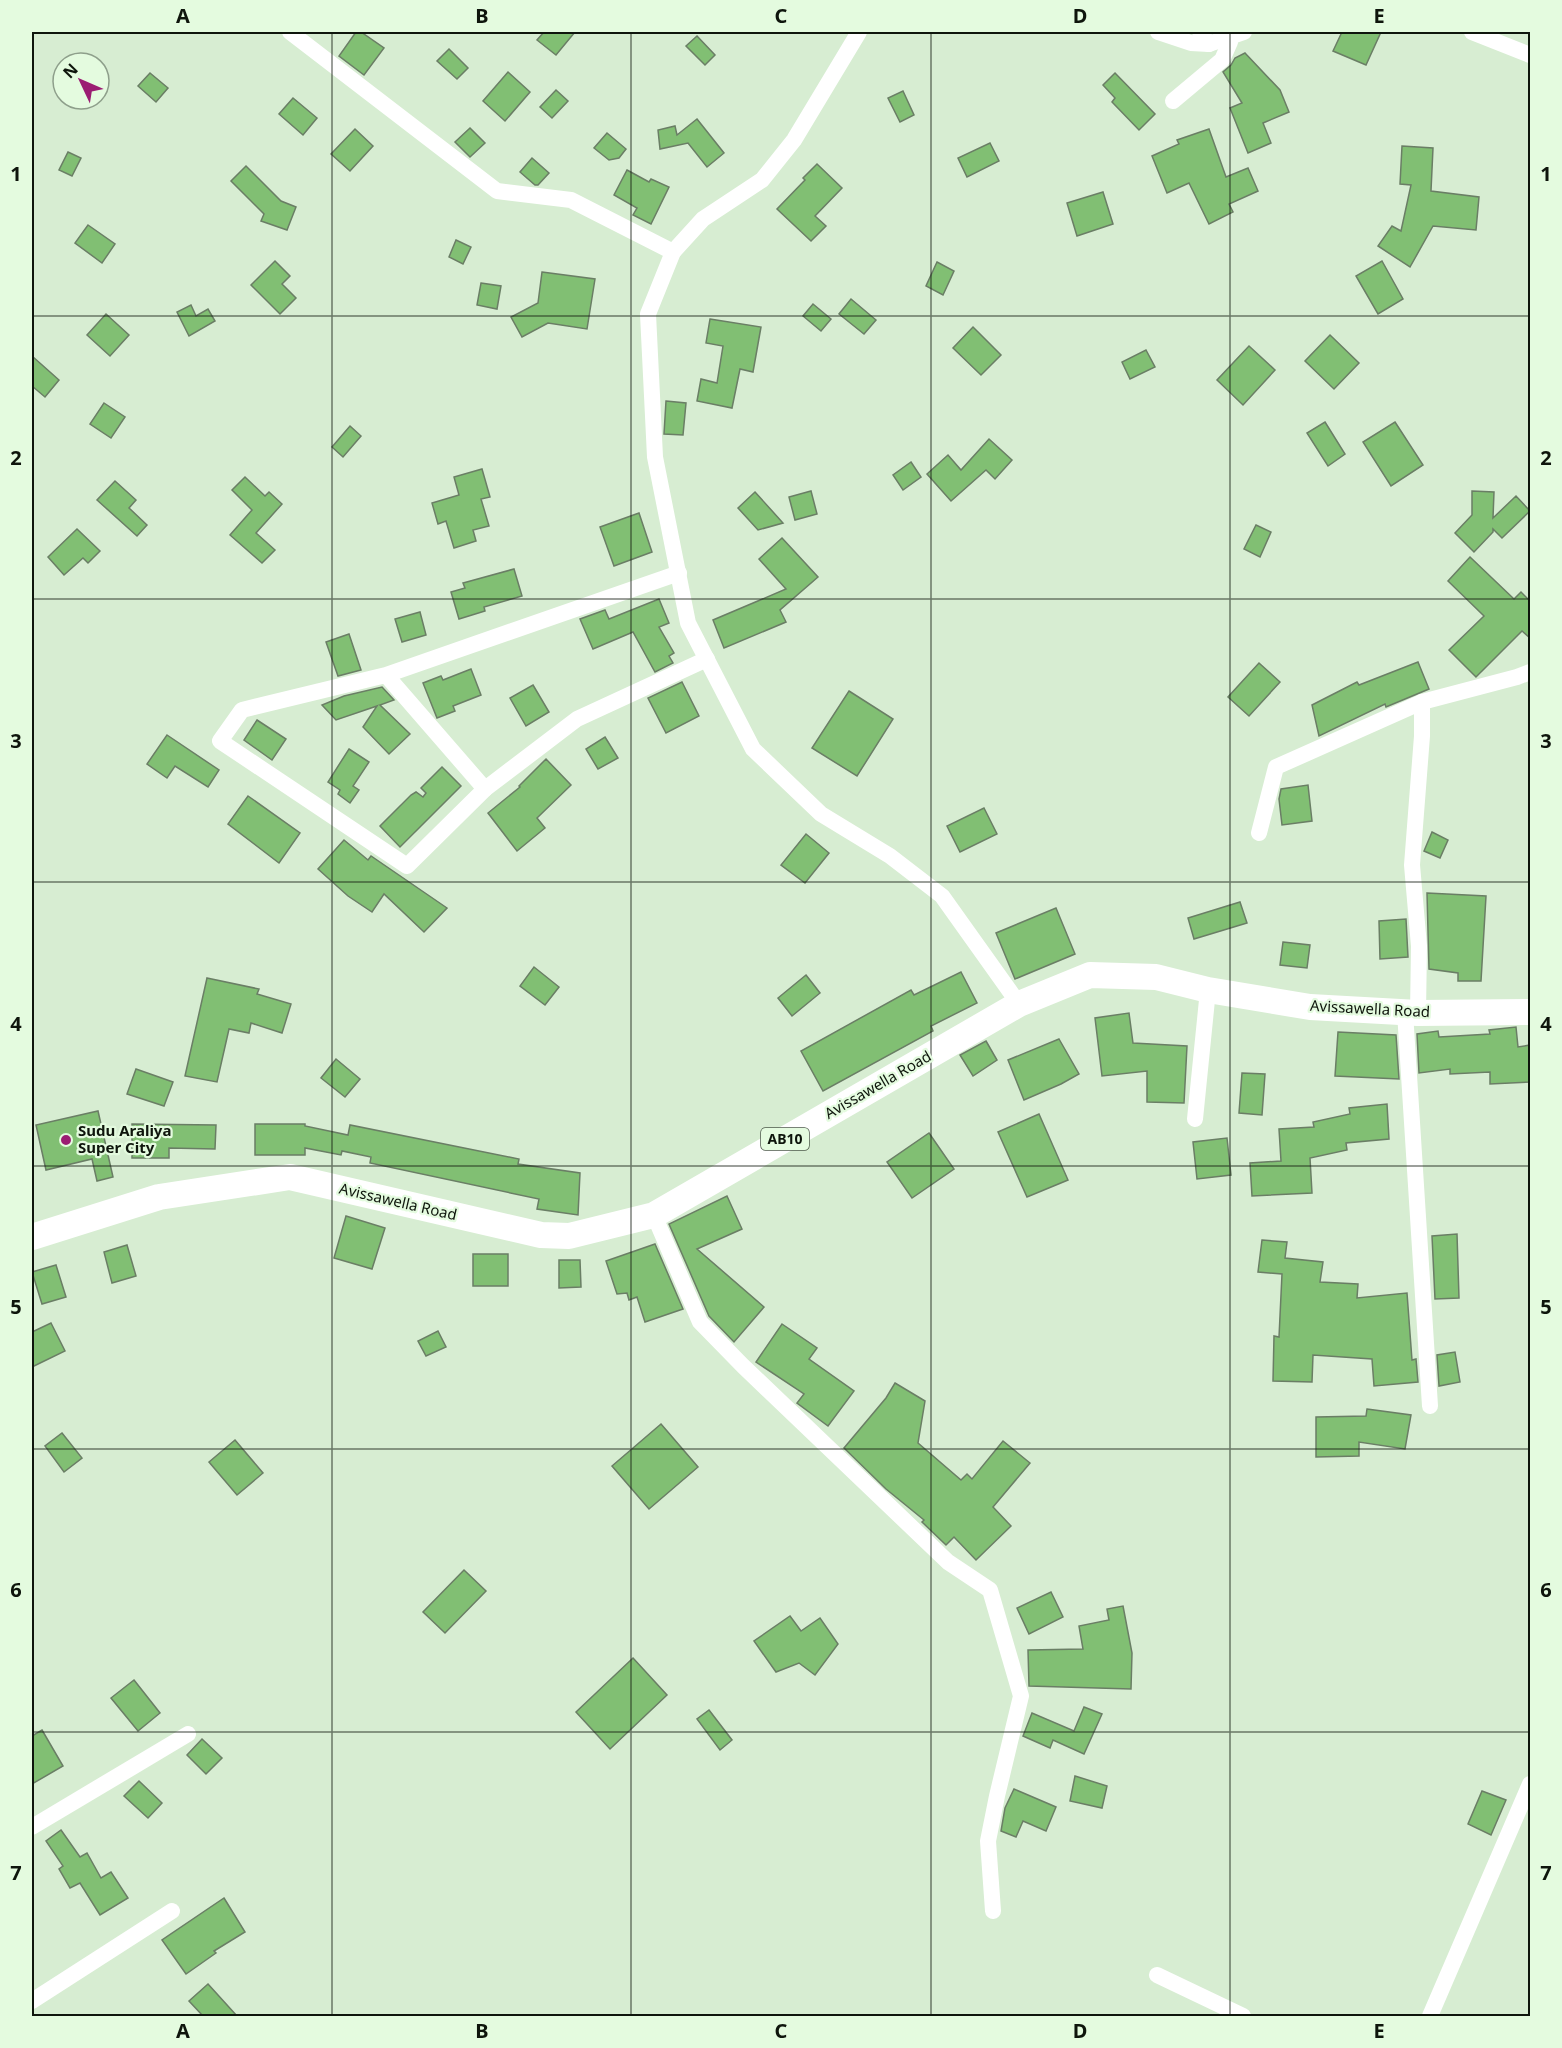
<svg xmlns="http://www.w3.org/2000/svg" width="1562" height="2048" viewBox="0 0 1562 2048" font-family="'Noto Sans',sans-serif">
  <style>
    .building { fill: #81bf73; stroke: #6a7e65; stroke-width: 1.5 }
    .lines { fill: none; stroke-linecap: round; stroke-linejoin: round }
    .street { stroke: #fff; stroke-width: 16 }
    .primary { stroke: #fff; stroke-width: 26 }
    .grid { fill: none; stroke: #0e150c; stroke-width: 1.5; stroke-opacity: 0.55 }
    .poi-dot { fill: #9b1d73; stroke: #e4fbdf; stroke-width: 2 }
    .labels { text-anchor: middle; stroke-width: 4.5; stroke-linejoin: round; paint-order: stroke }
    .shield { fill: #e4fbdf; stroke: #4e5a4b; stroke-width: 1.5 }
    .shield-label { font-size: 14px; font-weight: bold; fill: #0e150c }
    .street-label { font-size: 15px; fill: #0e150c; stroke: #e4fbdf }
    .poi-label { font-size: 15px; font-weight: bold; fill: #0e150c; stroke: #e4fbdf; text-anchor: start }
    .neatline { fill: none; stroke: #0e150c; stroke-width: 2 }
    .grid-label { font-size: 20px; text-anchor: middle; font-weight: bold; fill: #0e150c }
  </style>
  <rect width="100%" height="100%" fill="#d7edd2"/>
  <g class="building">
    <path d="M356,32H361L384,48L364,75L339,56Z"/>
    <path d="M544,32H575L556,55L537,40Z"/>
    <path d="M1342,32H1381L1366,65L1333,51Z"/>
    <path d="M697,36L715,55L705,65L686,46Z"/>
    <path d="M449,49L468,68L457,79L437,61Z"/>
    <path d="M1245,53L1280,90L1289,112L1263,123L1271,143L1248,153L1230,108L1242,103L1223,72L1231,65L1235,58Z"/>
    <path d="M508,72L530,92L505,121L483,101Z"/>
    <path d="M150,73L168,88L156,102L138,86Z"/>
    <path d="M1115,73L1155,114L1139,130L1112,102L1115,98L1103,85Z"/>
    <path d="M556,90L568,101L552,118L540,107Z"/>
    <path d="M903,91L914,115L900,122L888,98Z"/>
    <path d="M293,98L317,118L303,135L279,114Z"/>
    <path d="M697,119L724,153L707,167L688,143L660,149L658,130L675,126L677,135Z"/>
    <path d="M470,128L485,143L470,157L455,142Z"/>
    <path d="M355,129L373,146L350,171L331,154Z"/>
    <path d="M1209,129L1226,177L1248,168L1258,191L1229,204L1233,212L1209,224L1189,183L1167,193L1152,156L1179,144L1177,140Z"/>
    <path d="M607,133L626,149L619,158L609,160L594,148Z"/>
    <path d="M990,143L999,161L967,177L958,158Z"/>
    <path d="M1402,146L1433,148L1431,191L1479,197L1476,230L1433,226L1410,267L1378,246L1392,226L1401,231L1411,185L1400,184Z"/>
    <path d="M68,152L81,158L72,176L59,170Z"/>
    <path d="M532,158L549,173L538,185H535L520,172Z"/>
    <path d="M817,164L842,188L815,216L826,226L811,241L777,209L805,180L803,178Z"/>
    <path d="M246,166L281,201L296,207L287,230L261,221L264,214L231,181Z"/>
    <path d="M627,170L649,182L651,179L669,187L651,224L633,215L637,208L614,195Z"/>
    <path d="M1103,192L1113,224L1077,236L1067,203Z"/>
    <path d="M88,225L115,244L102,263L75,243Z"/>
    <path d="M456,240L471,247L463,264L449,257Z"/>
    <path d="M275,261L290,276L282,284L296,298L280,314L251,285Z"/>
    <path d="M1382,261L1403,299L1378,314L1356,276Z"/>
    <path d="M937,262L954,271L943,295L926,286Z"/>
    <path d="M542,272L595,279L587,329L548,323L522,337L511,317L538,303Z"/>
    <path d="M481,283L501,286L497,309L477,305Z"/>
    <path d="M851,299L876,320L864,334L839,314Z"/>
    <path d="M813,304L831,319L821,331L803,316Z"/>
    <path d="M191,305L196,316L208,309L215,321L189,336L177,312Z"/>
    <path d="M106,314L129,335L110,356L87,335Z"/>
    <path d="M710,319L761,327L753,372L740,369L732,408L697,401L701,379L717,383L723,346L706,343Z"/>
    <path d="M973,327L1001,355L981,375L953,348Z"/>
    <path d="M1330,335L1359,363L1334,389L1305,361Z"/>
    <path d="M1249,346L1275,370L1243,405L1217,380Z"/>
    <path d="M1146,350L1155,367L1130,379L1122,362Z"/>
    <path d="M32,356L59,380L45,397L32,386Z"/>
    <path d="M666,401L686,403L683,435L664,434Z"/>
    <path d="M104,403L125,417L111,438L90,424Z"/>
    <path d="M1325,422L1345,454L1328,466L1307,433Z"/>
    <path d="M1395,422L1423,465L1391,486L1363,442Z"/>
    <path d="M350,426L361,436L343,457L332,447Z"/>
    <path d="M989,439L1012,460L995,479L986,470L951,501L927,474L948,455L961,470Z"/>
    <path d="M911,462L921,477L903,490L893,475Z"/>
    <path d="M482,469L490,497L481,499L489,526L473,530L476,541L454,548L446,521L438,524L432,503L459,495L454,477Z"/>
    <path d="M245,477L265,496L269,492L282,504L256,533L275,550L262,563L230,535L252,510L232,490Z"/>
    <path d="M115,481L136,500L129,508L147,525L137,536L97,500Z"/>
    <path d="M811,491L817,514L795,520L789,497Z"/>
    <path d="M1472,491L1494,492L1493,518L1516,496L1530,511L1502,538L1493,529V532L1474,552L1455,533L1472,515Z"/>
    <path d="M755,492L783,523L758,530L738,508Z"/>
    <path d="M639,513L652,552L614,566L600,527Z"/>
    <path d="M1256,525L1271,532L1260,557L1244,549Z"/>
    <path d="M77,529L100,551L88,563L83,558L64,575L48,557Z"/>
    <path d="M782,538L818,577L780,610L786,622L724,648L713,620L786,589L759,559Z"/>
    <path d="M1470,557L1514,599L1521,592L1530,601V638L1522,631L1476,677L1449,650L1484,616L1448,581Z"/>
    <path d="M514,569L522,596L484,607L485,611L459,619L451,592L465,588L463,583Z"/>
    <path d="M659,599L669,623L659,627L674,653L669,656L673,663L655,672L633,632L593,649L580,619L605,610L609,619Z"/>
    <path d="M420,612L426,635L402,642L395,619Z"/>
    <path d="M349,634L361,670L338,676L326,642Z"/>
    <path d="M1418,662L1429,689L1386,707L1385,704L1319,736L1312,705L1357,682L1359,685Z"/>
    <path d="M1259,663L1280,682L1249,716L1228,697Z"/>
    <path d="M471,669L481,695L453,706L455,711L437,718L423,683L441,676L443,680Z"/>
    <path d="M682,682L699,716L666,733L648,698Z"/>
    <path d="M533,685L549,712L526,726L510,698Z"/>
    <path d="M382,687L394,700L380,705L410,734L389,754L363,727L377,706L336,720L322,705L344,696Z"/>
    <path d="M849,691L893,719L857,776L812,748Z"/>
    <path d="M257,720L286,739L272,760L244,740Z"/>
    <path d="M167,735L219,770L208,787L175,766L167,778L147,764Z"/>
    <path d="M605,737L618,758L598,769L586,749Z"/>
    <path d="M349,749L369,762L353,786L359,790L350,803L338,794L340,790L328,782Z"/>
    <path d="M546,759L571,785L537,818L545,828L517,851L488,813L520,787L519,786Z"/>
    <path d="M442,767L461,786L400,847L380,826L411,795L416,792L423,797L426,793L421,788Z"/>
    <path d="M1308,785L1312,821L1282,825L1279,799L1281,789Z"/>
    <path d="M248,796L300,833L279,863L228,824Z"/>
    <path d="M984,808L997,834L960,852L947,826Z"/>
    <path d="M1432,832L1448,840L1440,858L1424,851Z"/>
    <path d="M806,834L829,853L805,883L781,865Z"/>
    <path d="M344,840L368,860L371,856L447,908L424,932L384,894L372,912L348,896L318,869Z"/>
    <path d="M1427,893L1486,896L1481,981H1458V973L1429,969Z"/>
    <path d="M1240,902L1247,923L1194,939L1188,918Z"/>
    <path d="M1056,908L1075,954L1015,979L996,933Z"/>
    <path d="M1406,919L1408,957L1380,959L1379,921Z"/>
    <path d="M1283,942L1310,945L1307,968L1280,965Z"/>
    <path d="M534,967L559,987L545,1005L520,986Z"/>
    <path d="M961,972L977,1003L931,1026L933,1031L823,1091L801,1051L911,990L914,995Z"/>
    <path d="M806,975L820,993L792,1016L778,998Z"/>
    <path d="M207,978L259,989L257,994L291,1004L282,1033L251,1023L249,1033L229,1029L217,1082L185,1076Z"/>
    <path d="M1129,1013L1133,1043L1187,1046L1184,1103L1147,1102V1071L1102,1076L1095,1018Z"/>
    <path d="M1516,1027L1518,1047L1530,1045V1082L1490,1084V1072L1450,1074V1069L1419,1073L1417,1034L1438,1031L1439,1037L1490,1034L1489,1030Z"/>
    <path d="M1338,1032L1396,1035L1399,1079L1335,1076Z"/>
    <path d="M1059,1039L1079,1074L1061,1084L1024,1100L1008,1060Z"/>
    <path d="M986,1041L997,1060L973,1076L960,1055Z"/>
    <path d="M336,1059L360,1079L345,1097L321,1078Z"/>
    <path d="M136,1069L173,1082L164,1106L127,1094Z"/>
    <path d="M1242,1073L1265,1074L1262,1115L1239,1113Z"/>
    <path d="M1387,1104L1389,1139L1346,1143L1347,1150L1310,1158L1312,1193L1252,1196L1250,1163L1281,1161L1279,1129L1314,1127L1313,1122L1350,1114L1349,1108Z"/>
    <path d="M98,1111L113,1177L97,1181L92,1159L46,1170L36,1125Z"/>
    <path d="M1039,1114L1068,1180L1027,1197L998,1132Z"/>
    <path d="M132,1124L216,1125L215,1149L169,1148V1158H132Z"/>
    <path d="M255,1124H305V1126L348,1135L350,1125L519,1159L518,1164L580,1173L578,1215L537,1209L539,1199L370,1163L371,1157L342,1151L341,1155L305,1148V1155H255Z"/>
    <path d="M929,1133L954,1169L912,1198L887,1162Z"/>
    <path d="M1227,1138L1231,1175L1197,1179L1193,1142Z"/>
    <path d="M727,1196L742,1229L697,1249L764,1307L734,1342L709,1316L669,1224Z"/>
    <path d="M346,1216L385,1228L372,1269L334,1258Z"/>
    <path d="M1457,1234L1459,1298L1435,1299L1432,1236Z"/>
    <path d="M1262,1240L1287,1242L1285,1258L1323,1262L1320,1282L1358,1284L1357,1298L1407,1293L1412,1360L1416,1359L1418,1382L1374,1386L1372,1359L1313,1355L1312,1382L1273,1381L1274,1336L1279,1337L1282,1274L1258,1272Z"/>
    <path d="M655,1244L683,1309L645,1322L637,1297L629,1300L627,1293L617,1294L606,1261Z"/>
    <path d="M127,1245L136,1276L112,1283L104,1252Z"/>
    <rect x="473" y="1254" width="35" height="32"/>
    <path d="M559,1260H580L581,1287L559,1288Z"/>
    <path d="M56,1265L66,1297L42,1304L32,1272Z"/>
    <path d="M51,1323L65,1351L32,1367V1332Z"/>
    <path d="M782,1324L817,1348L809,1359L854,1391L828,1426L797,1403L804,1394L756,1362Z"/>
    <path d="M438,1331L446,1347L426,1356L418,1341Z"/>
    <path d="M1455,1352L1460,1382L1439,1386L1437,1355Z"/>
    <path d="M895,1383L925,1401L918,1443L961,1480L967,1474L972,1479L1003,1441L1030,1463L993,1507L1011,1526L976,1560L954,1537L946,1545L922,1522L924,1520L886,1489L844,1448L886,1398Z"/>
    <path d="M1367,1409L1411,1415L1405,1449L1359,1442V1456L1316,1457V1417L1366,1416Z"/>
    <path d="M661,1424L698,1467L649,1509L612,1466Z"/>
    <path d="M62,1433L82,1458L64,1472L45,1446Z"/>
    <path d="M235,1440L263,1473L237,1495L209,1462Z"/>
    <path d="M464,1570L486,1591L445,1633L423,1612Z"/>
    <path d="M1051,1592L1063,1617L1029,1634L1017,1608Z"/>
    <path d="M1123,1606L1132,1653L1131,1689L1029,1686L1028,1650L1083,1649L1079,1626L1109,1620L1107,1609Z"/>
    <path d="M790,1616L801,1631L820,1618L838,1644L815,1675L799,1663L776,1672L754,1641Z"/>
    <path d="M633,1658L667,1695L610,1749L576,1712Z"/>
    <path d="M134,1680L160,1713L138,1731L111,1698Z"/>
    <path d="M1084,1707L1102,1714L1084,1754L1053,1740L1050,1748L1023,1736L1032,1713L1074,1731Z"/>
    <path d="M709,1710L732,1740L720,1750L697,1719Z"/>
    <path d="M42,1730L63,1766L32,1784V1736Z"/>
    <path d="M202,1739L222,1758L206,1774L187,1755Z"/>
    <path d="M1075,1776L1107,1786L1102,1808L1070,1801Z"/>
    <path d="M139,1781L162,1803L148,1818L124,1796Z"/>
    <path d="M1014,1789L1056,1807L1046,1831L1023,1821L1016,1837L1001,1831L1005,1808Z"/>
    <path d="M1482,1791L1506,1800L1491,1835L1468,1824Z"/>
    <path d="M61,1830L80,1857L87,1853L101,1878L111,1872L128,1898L100,1915L80,1883L70,1888L59,1869L63,1866L46,1841Z"/>
    <path d="M224,1898L245,1932L214,1951L216,1953L186,1974L162,1940Z"/>
    <path d="M208,1984L237,2016H203L189,2001Z"/>
  </g>
  <g class="lines">
    <g class="street">
      <path d="M290,32L497,191L571,200L673,252"/>
      <path d="M859,32L794,140L762,180L703,219L673,252L648,314L655,457L688,623L753,749L821,814L890,856L942,896L1019,1004"/>
      <path d="M1158,32L1191,43L1209,44"/>
      <path d="M1200,32L1209,44L1244,32"/>
      <path d="M1472,32L1530,55"/>
      <path d="M1173,101L1222,60L1230,42L1229,38"/>
      <path d="M386,675L485,789L407,866L220,741L242,710L386,675L679,573"/>
      <path d="M485,789L577,719L707,659"/>
      <path d="M1259,833L1276,767L1422,702L1517,677L1530,672"/>
      <path d="M1405,1012L1430,1406"/>
      <path d="M1418,1013L1419,946L1412,865L1422,736V702"/>
      <path d="M1195,1119L1208,990"/>
      <path d="M654,1215L700,1322L743,1366L948,1562L990,1590L1021,1696L997,1796L988,1841L993,1911"/>
      <path d="M32,1827L188,1734"/>
      <path d="M1157,1975L1243,2016"/>
      <path d="M32,2001L172,1911"/>
      <path d="M1430,2016L1530,1784"/>
    </g>
    <path class="primary" d="M32,1237L159,1197L290,1177L541,1235L569,1236L654,1215L1019,1004L1090,975L1156,977L1208,990L1310,1007L1418,1013L1530,1012"/>
  </g>
  <path class="grid" d="M332,32V2016M631,32V2016M931,32V2016M1230,32V2016M32,316H1530M32,599H1530M32,882H1530M32,1166H1530M32,1449H1530M32,1732H1530"/>
  <circle class="poi-dot" cx="66" cy="1140" r="6"/>
  <g class="labels">
    <rect class="shield" x="761" y="1128" width="48" height="22" rx="4.5"/>
    <g class="shield-label">
      <text x="785" y="1144">AB10</text>
    </g>
    <g class="street-label">
      <text transform="translate(1370 1009) rotate(3)" y="5">Avissawella Road</text>
      <text transform="translate(878 1085) rotate(-30)" y="5">Avissawella Road</text>
      <text transform="translate(398 1202) rotate(13)" y="5">Avissawella Road</text>
    </g>
    <g class="poi-label">
      <text x="78" y="1136">Sudu Araliya<tspan x="78" dy="17">Super City</tspan></text>
    </g>
  </g>
  <rect width="1562" height="2048" fill="none" stroke="#e4fbdf" stroke-width="66"/>
  <g transform="translate(81 81) rotate(314)"><circle r="28" fill="#e4fbdf" stroke="#8e9f8b" stroke-width="1.5"/>
  <path d="M0-4.5L10 22L0 15L-10 22Z" fill="#9b1d73"/>
  <text y="-9" font-size="16" font-weight="bold" text-anchor="middle" fill="#0e150c">N</text>
  </g>
  <rect x="33" y="33" width="1496" height="1982" class="neatline"/>
  <g class="grid-label">
    <text x="183" y="23">A</text>
    <text x="482" y="23">B</text>
    <text x="781" y="23">C</text>
    <text x="1080" y="23">D</text>
    <text x="1379" y="23">E</text>
    <text x="16" y="181">1</text>
    <text x="1546" y="181">1</text>
    <text x="16" y="465">2</text>
    <text x="1546" y="465">2</text>
    <text x="16" y="748">3</text>
    <text x="1546" y="748">3</text>
    <text x="16" y="1031">4</text>
    <text x="1546" y="1031">4</text>
    <text x="16" y="1314">5</text>
    <text x="1546" y="1314">5</text>
    <text x="16" y="1597">6</text>
    <text x="1546" y="1597">6</text>
    <text x="16" y="1880">7</text>
    <text x="1546" y="1880">7</text>
    <text x="183" y="2038">A</text>
    <text x="482" y="2038">B</text>
    <text x="781" y="2038">C</text>
    <text x="1080" y="2038">D</text>
    <text x="1379" y="2038">E</text>
  </g>
</svg>
